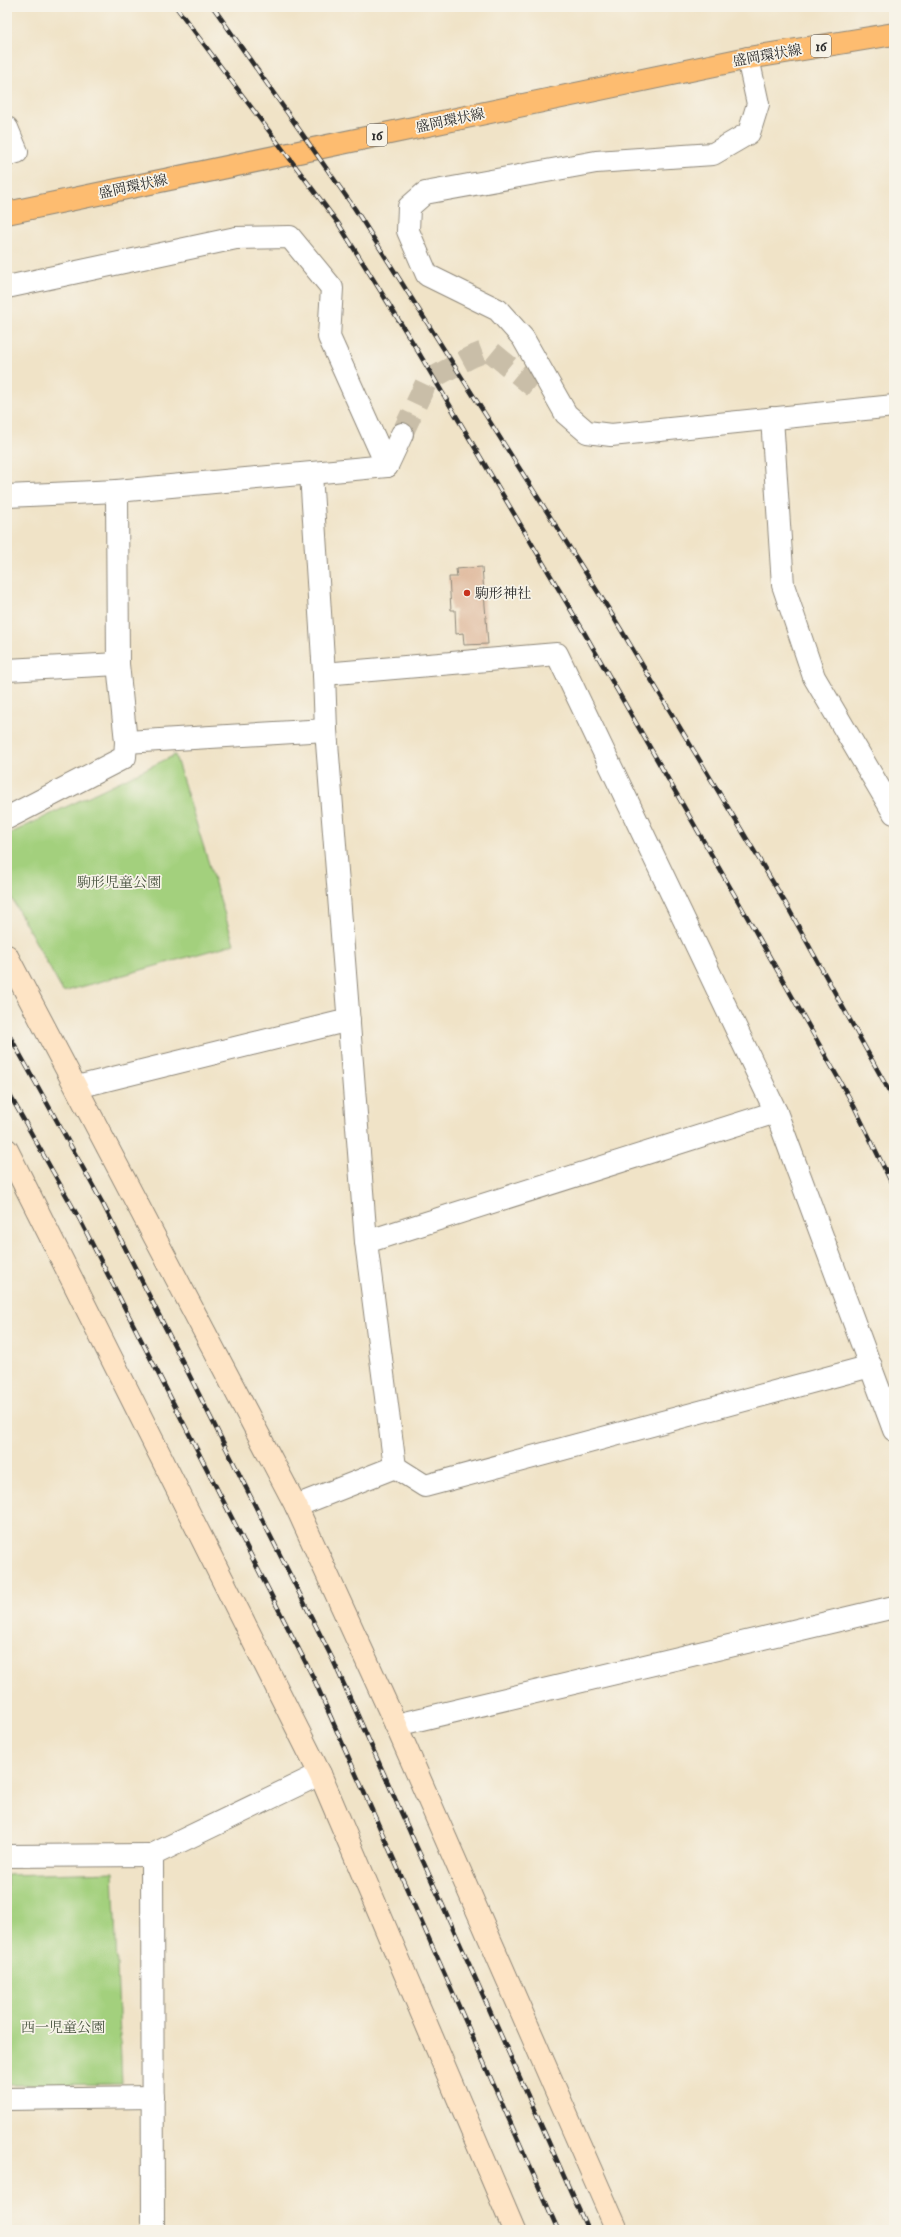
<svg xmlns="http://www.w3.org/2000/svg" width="901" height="2237" viewBox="0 0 901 2237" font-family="'IM FELL Double Pica','Noto Serif JP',serif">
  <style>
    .green { fill: #a3d07d; stroke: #677e54 }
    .building { fill: #deb597 }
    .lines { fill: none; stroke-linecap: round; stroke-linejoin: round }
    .street-tunnel { stroke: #c9bea8; stroke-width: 22; stroke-dasharray: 22 11; stroke-linecap: butt }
    .street-casing { stroke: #8e8779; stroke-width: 24 }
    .secondary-casing { stroke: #8e8779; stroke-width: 24 }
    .primary-casing { stroke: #8e8779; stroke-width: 24 }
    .street { stroke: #fff; stroke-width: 22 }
    .secondary { stroke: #fee4c5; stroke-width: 22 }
    .primary { stroke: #fdbc6f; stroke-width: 22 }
    .rail-casing { stroke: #2b2b2b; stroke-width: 4.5 }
    .rail { stroke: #f7f3e8; stroke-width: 3; stroke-dasharray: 9; stroke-linecap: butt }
    .poi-dot { fill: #c8321e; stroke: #f7f3e8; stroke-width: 1.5 }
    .labels { text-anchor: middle; stroke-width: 3.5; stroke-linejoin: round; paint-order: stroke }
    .shield { fill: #f7f3e8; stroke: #686764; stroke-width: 1 }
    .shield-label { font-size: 13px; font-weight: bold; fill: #2b2b2b }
    .street-label { font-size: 14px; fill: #2b2b2b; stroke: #f7f3e8 }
    .poi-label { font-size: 14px; fill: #2b2b2b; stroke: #f7f3e8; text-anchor: start }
    .park-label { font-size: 14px; fill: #495440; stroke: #f7f3e8 }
  </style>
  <rect width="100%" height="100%" fill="#f7f3e8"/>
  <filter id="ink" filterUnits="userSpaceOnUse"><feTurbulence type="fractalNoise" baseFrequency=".025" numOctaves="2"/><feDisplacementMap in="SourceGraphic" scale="8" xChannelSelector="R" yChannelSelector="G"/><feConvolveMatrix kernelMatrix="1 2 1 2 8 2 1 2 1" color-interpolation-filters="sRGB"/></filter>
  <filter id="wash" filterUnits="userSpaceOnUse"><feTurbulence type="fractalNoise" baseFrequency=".012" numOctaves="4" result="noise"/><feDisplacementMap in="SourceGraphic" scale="16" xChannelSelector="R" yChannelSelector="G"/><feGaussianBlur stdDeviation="0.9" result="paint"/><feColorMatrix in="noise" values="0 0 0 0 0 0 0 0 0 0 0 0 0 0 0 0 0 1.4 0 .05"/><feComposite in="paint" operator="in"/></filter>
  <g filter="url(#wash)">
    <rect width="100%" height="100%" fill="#f0e3c7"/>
    <g class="green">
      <path d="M175,755L234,944L63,992L7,890V835Z"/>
      <path d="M113,1872L122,2084L7,2085V1875Z"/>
    </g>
    <g id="blocks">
      <path class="building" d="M482,567L488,644L464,645L463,633L456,634L455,610H451L449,577H457L456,569Z"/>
    </g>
  </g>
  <g filter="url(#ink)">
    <use href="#blocks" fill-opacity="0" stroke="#8e8779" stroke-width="1"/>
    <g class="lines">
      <path class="street-tunnel" d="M402,434L427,381L471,357L489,350L534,387"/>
      <defs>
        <g id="street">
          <path d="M748,58L758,104L749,133L713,154L596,162L425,193L409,207L408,231L427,275L498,310L523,338L566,414L587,432L611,435L894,406"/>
          <path d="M7,128L17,152L7,155"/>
          <path d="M7,287L236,238L290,237L332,288L329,337L387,466"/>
          <path d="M772,418L783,585L814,677L894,813"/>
          <path d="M387,466L402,434"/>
          <path d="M7,496L117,491L387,466"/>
          <path d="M7,670L118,664"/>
          <path d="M324,674L557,654L776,1112L894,1430"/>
          <path d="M126,742L326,730"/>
          <path d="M7,818L125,757L126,742L118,664L117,491"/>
          <path d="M77,1087L349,1020"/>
          <path d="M366,1242L776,1112"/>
          <path d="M395,1467L425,1486L871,1366"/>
          <path d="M296,1506L395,1467L366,1242L326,730L324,674L311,474"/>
          <path d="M396,1725L894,1607"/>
          <path d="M7,1856L152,1855"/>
          <path d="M7,2099L153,2097"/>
          <path d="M153,2230L152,1855L320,1774"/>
        </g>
        <g id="secondary">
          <path d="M7,956L296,1506L396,1725L617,2230"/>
          <path d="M7,1150L320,1774L514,2230"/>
        </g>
        <path id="primary" d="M7,213L748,58L894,34"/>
      </defs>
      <use href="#street" class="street-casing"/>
      <use href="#secondary" class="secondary-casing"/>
      <use href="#primary" class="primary-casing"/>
      <use href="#street" class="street"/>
      <use href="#secondary" class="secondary"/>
      <use href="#primary" class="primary"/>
      <defs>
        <g id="rail">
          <path d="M176,7L338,223L413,343L581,627L750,922L854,1106L894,1188"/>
          <path d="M213,7L355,209L608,608L786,904L894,1100"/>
          <path d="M7,1031L103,1204L333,1660L588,2230"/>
          <path d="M7,1090L80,1220L313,1677L558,2230"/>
        </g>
      </defs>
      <use href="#rail" class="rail-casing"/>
      <use href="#rail" class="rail"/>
    </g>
  </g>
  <circle class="poi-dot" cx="467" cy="593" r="4"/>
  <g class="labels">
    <g class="shield">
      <rect x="811" y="35" width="20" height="22" rx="3"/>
      <rect x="367" y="124" width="20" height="22" rx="3"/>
    </g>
    <g class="shield-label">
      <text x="821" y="51">16</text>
      <text x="377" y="140">16</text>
    </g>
    <g class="street-label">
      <text transform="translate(767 55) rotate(-10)" y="5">盛岡環状線</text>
      <text transform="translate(450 120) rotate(-12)" y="5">盛岡環状線</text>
      <text transform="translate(133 186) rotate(-12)" y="5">盛岡環状線</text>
    </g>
    <g class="poi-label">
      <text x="475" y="598">駒形神社</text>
    </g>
    <g class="park-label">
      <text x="119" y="887">駒形児童公園</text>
      <text x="63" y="2032">西一児童公園</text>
    </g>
  </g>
  <rect width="901" height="2237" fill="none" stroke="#f7f3e8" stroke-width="24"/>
</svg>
